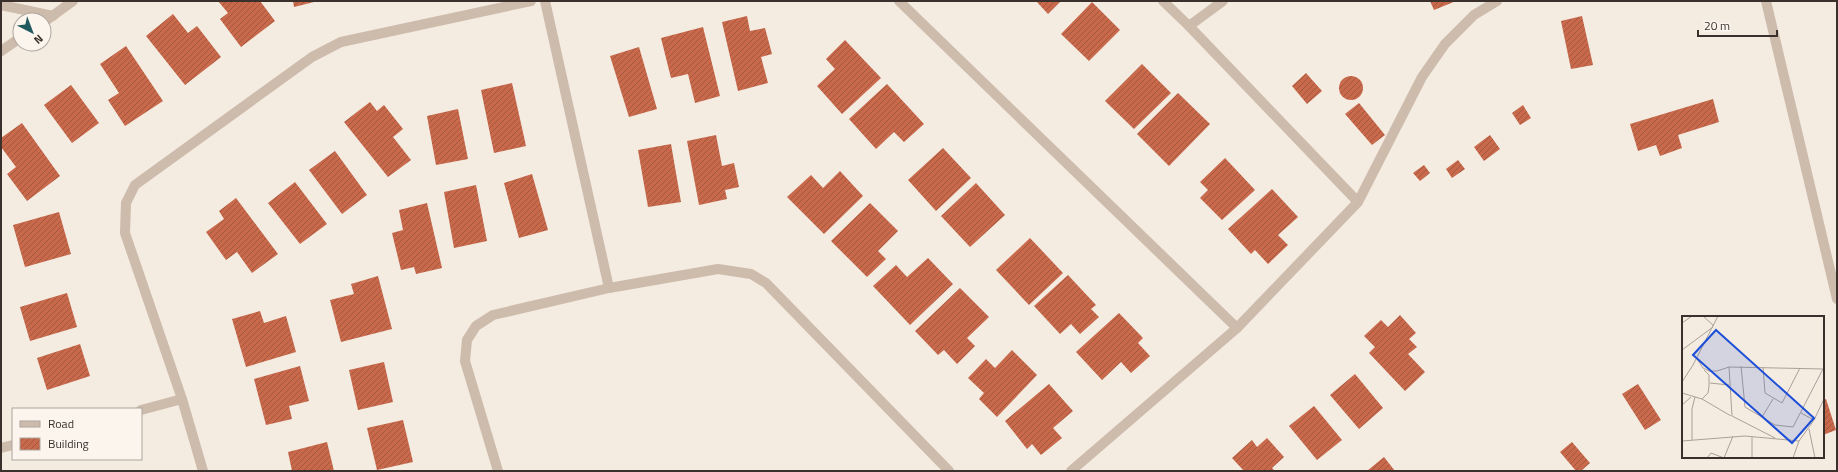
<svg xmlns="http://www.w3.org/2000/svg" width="1838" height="472" viewBox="0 0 1838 472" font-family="'Titillium Web',sans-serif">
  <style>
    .building { fill: url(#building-hatch) }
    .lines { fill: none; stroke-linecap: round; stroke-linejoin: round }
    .minor { stroke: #cdbbac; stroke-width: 10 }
    .inset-road { fill: none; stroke: #aaa098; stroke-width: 1 }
    .view { fill: #1d4ed8; fill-opacity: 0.15; stroke: #1d4ed8; stroke-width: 2 }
    .inset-edge { fill: none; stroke: #3b302b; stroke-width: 2 }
  </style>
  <defs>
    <pattern id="building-hatch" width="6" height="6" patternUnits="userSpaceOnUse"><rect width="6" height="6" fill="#c8694b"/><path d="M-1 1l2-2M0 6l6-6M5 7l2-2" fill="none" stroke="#a4573f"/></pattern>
  </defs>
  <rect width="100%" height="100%" fill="#f4ebe1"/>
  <g class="building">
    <path d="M218,1H260L275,21L241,47L220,19L228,13Z"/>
    <path d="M293,1H314V2L294,7Z"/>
    <path d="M1036,1H1061L1048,14Z"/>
    <path d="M1430,1H1456L1434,10Z"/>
    <path d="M1092,2L1120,30L1089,61L1061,34Z"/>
    <path d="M173,14L188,33L197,26L221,57L185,85L146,36Z"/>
    <path d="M747,16L750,31L765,28L772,54L761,57L768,83L738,91L722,22Z"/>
    <path d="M1582,16L1593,65L1571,69L1561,21Z"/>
    <path d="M703,27L720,96L695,103L688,74L671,78L661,38Z"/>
    <path d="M845,40L881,78L842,114L817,86L835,69L826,59Z"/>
    <path d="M126,46L163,101L125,126L108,100L119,93L100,64Z"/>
    <path d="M639,47L657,109L629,117L610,56Z"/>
    <path d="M1142,64L1171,93L1134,129L1105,101Z"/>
    <path d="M1306,73L1322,91L1307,104L1292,86Z"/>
    <circle cx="1351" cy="88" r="12"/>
    <path d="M512,83L526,146L494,153L481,90Z"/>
    <path d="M887,84L924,124L904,142L894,132L876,149L849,119Z"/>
    <path d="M71,85L99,123L72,143L44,105Z"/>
    <path d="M1178,93L1210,124L1169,166L1137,134Z"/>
    <path d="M1713,99L1719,122L1678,135L1682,148L1660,156L1656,145L1638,151L1630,124Z"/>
    <path d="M370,102L377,111L384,105L403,129L393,137L411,160L388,177L344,122Z"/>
    <path d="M1359,103L1385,135L1372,145L1345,114Z"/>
    <path d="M1523,105L1531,118L1520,125L1512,113Z"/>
    <path d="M458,109L468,159L436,165L427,116Z"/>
    <path d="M22,123L60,176L27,201L7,174L16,167L1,147V138Z"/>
    <path d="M716,135L722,166L734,163L739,187L725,190L727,199L699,205L687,141Z"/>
    <path d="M1490,135L1500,149L1484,161L1474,147Z"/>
    <path d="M671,144L681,202L648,207L638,150Z"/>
    <path d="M943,148L971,178L936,211L908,180Z"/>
    <path d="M335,151L367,195L342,214L309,170Z"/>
    <path d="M1225,158L1255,190L1222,220L1200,198L1208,190L1200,182Z"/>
    <path d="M1458,160L1465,169L1452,178L1446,169Z"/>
    <path d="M1424,165L1430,173L1420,181L1413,173Z"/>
    <path d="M840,171L863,196L824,234L787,197L811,175L823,188Z"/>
    <path d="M532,174L548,230L519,238L504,183Z"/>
    <path d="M295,182L327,224L300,244L268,203Z"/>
    <path d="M976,183L1005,215L970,247L941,216Z"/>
    <path d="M476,185L487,241L454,248L444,192Z"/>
    <path d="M1272,189L1298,217L1278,235L1288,245L1268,264L1255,250L1251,254L1228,229Z"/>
    <path d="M236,198L278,254L252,273L237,252L226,260L206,232L224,219L219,211Z"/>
    <path d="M427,203L442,268L416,274L414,267L401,270L392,233L403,230L399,210Z"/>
    <path d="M870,203L898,231L878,251L886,259L867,277L831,241Z"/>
    <path d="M59,212L71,254L25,267L13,225Z"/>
    <path d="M1030,238L1063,273L1029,305L996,270Z"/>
    <path d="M928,258L953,284L910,325L873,286L896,265L907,277Z"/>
    <path d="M1068,275L1096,305L1091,309L1099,317L1080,334L1071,324L1060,334L1034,306Z"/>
    <path d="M378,276L392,329L341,342L330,300L354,294L351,284Z"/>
    <path d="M960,288L989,317L967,338L975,346L957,364L944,350L938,355L915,331Z"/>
    <path d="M67,293L77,327L30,341L20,307Z"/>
    <path d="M260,311L264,323L286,316L296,352L246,367L232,319Z"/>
    <path d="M1119,313L1143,338L1138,343L1150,356L1131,373L1121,362L1102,380L1076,352Z"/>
    <path d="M1400,315L1416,333L1409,339L1417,347L1408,354L1425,372L1405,391L1369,353L1375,347L1364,336L1381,320L1388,327Z"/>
    <path d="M80,344L90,376L47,390L37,358Z"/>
    <path d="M1012,350L1037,375L997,417L979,399L984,393L968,378L986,359L995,368Z"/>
    <path d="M384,362L393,402L358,410L349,370Z"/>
    <path d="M300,366L309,401L289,406L292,419L266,425L254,379Z"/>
    <path d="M1355,374L1383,408L1359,429L1330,395Z"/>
    <path d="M1049,384L1073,411L1053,428L1062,438L1041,455L1032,444L1027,449L1005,421Z"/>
    <path d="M1638,384L1661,420L1645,430L1622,394Z"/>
    <path d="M1826,399L1836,430L1823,435V400Z"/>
    <path d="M1314,406L1342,440L1317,460L1289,426Z"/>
    <path d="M403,420L413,462L377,470L367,428Z"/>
    <path d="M1267,438L1284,457L1272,468L1275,471H1244L1232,458L1252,440L1257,447Z"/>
    <path d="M327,442L334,471H292L288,452Z"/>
    <path d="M1572,442L1590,463L1581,471H1576L1560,452Z"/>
    <path d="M1384,457L1395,471H1367Z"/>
  </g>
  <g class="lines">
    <g class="minor">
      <path d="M545,1L609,288"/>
      <path d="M899,1L1237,328"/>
      <path d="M1766,1L1837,299"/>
      <path d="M1,5L53,16"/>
      <path d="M44,22L73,1"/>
      <path d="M1189,26L1223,1"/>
      <path d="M1,51L20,38"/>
      <path d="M1358,202L1422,77L1445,44L1474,15L1497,1"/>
      <path d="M141,410L182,399"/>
      <path d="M1,448L13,445"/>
      <path d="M203,471L182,399L125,233L126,203L135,185L312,57L341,42L531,1"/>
      <path d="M498,471L465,361L467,340L476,326L493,315L609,288L718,269L751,274L766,283L949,471"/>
      <path d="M1071,471L1237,328L1358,202L1189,26L1163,1"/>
    </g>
  </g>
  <g transform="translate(1682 316)">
    <rect width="142" height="142" fill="#f4ebe1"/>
    <path class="inset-road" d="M21,0L32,10M0,7L10,0M0,34L31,11M15,43L21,52L27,55H35L47,51M59,50L63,91L93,109L111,111L141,53M81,51L83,77L100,87L118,52M0,66L11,49L36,0M28,67L47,69M0,77L20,83L49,100M20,83L26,77L27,70V59L22,54M0,89L9,81M119,97L132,104M80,101L91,83M127,113L133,142M93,122L50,100L47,51L142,53M10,124V93L13,81M0,125L63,120L117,125L132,104L142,83M25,142L29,137L42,142M42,142L51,120M70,142V121M111,142L117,125"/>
    <path class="view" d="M34,14L132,102L110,127L11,39Z"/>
    <rect width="142" height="142" class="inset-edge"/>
  </g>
  <rect width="1838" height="472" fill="none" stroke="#3b302b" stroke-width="4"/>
  <rect x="12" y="408" width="130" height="52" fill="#fbf5ee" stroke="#aea6a0"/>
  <rect x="20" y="421" width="20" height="6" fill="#cdbbac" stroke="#aea6a0"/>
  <text x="48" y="428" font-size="12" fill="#3b302b">Road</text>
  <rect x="20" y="438" width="20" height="12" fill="url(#building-hatch)" stroke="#aea6a0"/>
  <text x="48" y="448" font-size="12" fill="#3b302b">Building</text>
  <g transform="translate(32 32) rotate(138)"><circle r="19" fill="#fbf5ee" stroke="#aea6a0"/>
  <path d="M0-3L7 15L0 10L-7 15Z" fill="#1f5a5e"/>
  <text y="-6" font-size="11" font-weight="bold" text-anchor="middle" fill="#3b302b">N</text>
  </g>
  <path d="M1698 30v6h79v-6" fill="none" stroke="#3b302b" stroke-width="2"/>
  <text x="1704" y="30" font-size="12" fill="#3b302b" stroke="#fbf5ee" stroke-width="3" paint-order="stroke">20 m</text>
</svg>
